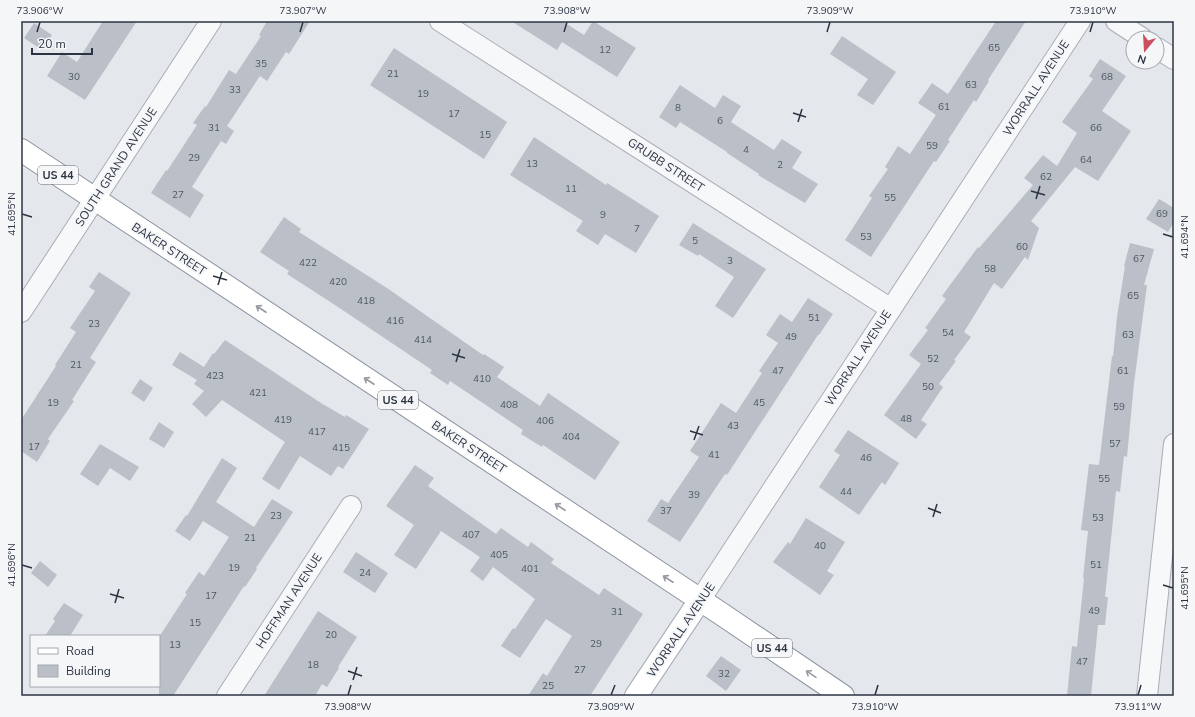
<svg xmlns="http://www.w3.org/2000/svg" width="1195" height="717" viewBox="0 0 1195 717" font-family="'Nunito Sans',sans-serif">
  <style>
    .building { fill: #bbc0c8 }
    .lines { fill: none; stroke-linecap: round; stroke-linejoin: round }
    .minor-casing { stroke: #a9aeb5; stroke-width: 22 }
    .secondary-casing { stroke: #a9aeb5; stroke-width: 24 }
    .trunk-casing { stroke: #8c94a1; stroke-width: 24 }
    .minor { stroke: #f7f8fa; stroke-width: 20 }
    .secondary { stroke: #fff; stroke-width: 22 }
    .trunk { stroke: #fff; stroke-width: 22 }
    .oneway { stroke: #969aa1 }
    .ticks { fill: none; stroke: #2c3443; stroke-width: 1.5 }
    .labels { text-anchor: middle; stroke-width: 4; stroke-linejoin: round; paint-order: stroke }
    .number-label { font-size: 10px; fill: #505764 }
    .shield { fill: #f4f6f8; stroke: #686e79; stroke-width: 1 }
    .shield-label { font-size: 11px; font-weight: bold; fill: #2c3443 }
    .street-label { font-size: 12px; fill: #2c3443; stroke: #f4f6f8 }
    .neatline { fill: none; stroke: #2c3443; stroke-width: 1.5 }
    .ticks-label { font-size: 10px; text-anchor: middle; fill: #2c3443 }
  </style>
  <rect width="100%" height="100%" fill="#e4e7eb"/>
  <g class="building">
    <path d="M103,21H137L85,100L47,76L62,52L77,62Z"/>
    <path d="M267,21H310L289,54L286,52L267,81L260,76L227,126L234,131L226,144L221,141L192,187L204,195L190,218L151,193L166,170L167,171L197,125L193,123L205,106L206,107L229,70L236,74L261,36L259,35Z"/>
    <path d="M511,21H562L584,35L593,21L636,48L617,77L562,42L557,50Z"/>
    <path d="M996,21H1026L988,80L989,81L976,102L974,100L948,140L950,141L936,162L934,161L871,257L845,240L872,198L869,196L888,169L885,167L898,146L910,154L936,115L918,103L932,83L948,94Z"/>
    <path d="M34,23L52,35L42,50L24,38Z"/>
    <path d="M842,36L896,72L873,105L857,95L868,79L830,54Z"/>
    <path d="M394,48L507,122L484,159L370,85Z"/>
    <path d="M1100,59L1126,76L1102,111L1131,131L1098,181L1075,167L1031,221L1039,228L1028,260L1025,257L1002,289L994,283L964,332L971,337L954,360L956,361L939,384L943,387L921,420L927,424L916,439L884,415L921,364L909,355L928,330L925,328L946,299L942,296L978,247L979,248L1033,185L1024,178L1043,155L1057,166L1077,133L1062,122L1093,79L1089,76Z"/>
    <path d="M680,85L715,108L723,95L741,106L731,122L774,150L782,139L802,152L792,168L818,184L805,203L758,175L759,174L727,153V152L680,122L676,128L659,117Z"/>
    <path d="M534,137L606,185L607,183L659,216L636,253L605,234L598,245L576,231L583,221L510,175Z"/>
    <path d="M1159,199L1174,208V222L1168,232L1146,219Z"/>
    <path d="M284,217L301,229L299,232L387,288L483,355L484,354L504,367L497,377L540,406L548,393L620,442L595,480L543,445L542,447L521,434L523,430L450,381L448,385L430,373L432,370L335,305L287,274L289,271L260,252Z"/>
    <path d="M693,223L766,269L733,318L715,306L734,277L699,254L698,256L679,245Z"/>
    <path d="M1130,243L1154,249L1144,285H1147L1134,383L1127,457L1124,456L1120,492L1116,491L1105,597H1108L1105,625H1098L1091,696H1067L1072,646L1077,647L1084,578H1083L1088,531L1081,530L1089,464L1099,465L1112,356L1113,357L1117,317L1125,266H1124Z"/>
    <path d="M99,272L131,293L90,358L96,362L72,400L74,401L48,439L50,441L37,462L21,451V420L56,366L55,365L76,332L70,328L95,291L89,287Z"/>
    <path d="M808,298L833,314L819,335H818L727,475L725,474L680,542L647,521L661,499L668,503L699,457L690,451L721,403L736,413L762,373L759,371L778,343L766,335L780,314L792,322Z"/>
    <path d="M225,340L321,403L345,417L346,415L369,429L343,469L338,466L331,476L300,456L279,490L262,479L285,442L222,400L206,417L192,404L204,391L194,384L197,380L172,365L180,352L204,367L213,353L214,354Z"/>
    <path d="M140,379L153,388L144,402L131,393Z"/>
    <path d="M159,422L174,432L164,448L149,439Z"/>
    <path d="M848,430L899,463L885,485L882,482L859,515L819,487L840,455L834,451Z"/>
    <path d="M100,444L139,467L130,481L110,468L98,486L80,474Z"/>
    <path d="M222,458L237,468L216,502L254,527L272,499L293,512L256,568L257,569L245,587L244,586L173,696H159V637L187,594L185,593L199,572L204,576L229,537L203,521L190,541L175,531L186,515L187,516Z"/>
    <path d="M415,465L434,478L428,486L496,534L501,528L528,547L531,542L554,559L551,563L599,595L604,588L643,614L590,696H528L543,673L547,676L572,636L546,619L520,658L501,646L513,628L515,629L535,599L493,567L483,581L470,571L480,557L441,531L416,569L394,555L414,525L386,506Z"/>
    <path d="M806,518L845,542L827,571L834,575L820,595L773,562L788,542L790,544Z"/>
    <path d="M356,552L388,573L375,593L343,572Z"/>
    <path d="M40,561L57,575L48,587L31,573Z"/>
    <path d="M64,603L83,615L70,636H45L55,621L53,619Z"/>
    <path d="M318,611L357,637L338,667L339,668L327,687L322,684L315,696H264Z"/>
    <path d="M721,656L741,670L726,691L706,676Z"/>
  </g>
  <g class="lines">
    <defs>
      <g id="minor">
        <path d="M440,21L891,309"/>
        <path d="M1116,21L1142,38"/>
        <path d="M1157,48L1174,59"/>
        <path d="M21,312L211,21"/>
        <path d="M700,600L1080,21"/>
        <path d="M227,696L351,506"/>
        <path d="M1147,696L1174,444"/>
      </g>
      <path id="secondary" d="M636,696L700,600"/>
      <path id="trunk" d="M21,150L720,613L843,696"/>
    </defs>
    <use href="#minor" class="minor-casing"/>
    <use href="#secondary" class="secondary-casing"/>
    <use href="#trunk" class="trunk-casing"/>
    <use href="#minor" class="minor"/>
    <use href="#secondary" class="secondary"/>
    <use href="#trunk" class="trunk"/>
  </g>
  <defs><path id="oneway-shaft" d="M-6 0H5M1.5-3L5.5 0L1.5 3" fill="none" stroke-width="1.6" stroke-linecap="round" stroke-linejoin="round"/></defs>
  <g class="oneway">
    <use href="#oneway-shaft" transform="translate(261 309) rotate(-147)"/>
    <use href="#oneway-shaft" transform="translate(369 381) rotate(-147)"/>
    <use href="#oneway-shaft" transform="translate(560 507) rotate(-147)"/>
    <use href="#oneway-shaft" transform="translate(668 579) rotate(-147)"/>
    <use href="#oneway-shaft" transform="translate(811 674) rotate(-146)"/>
  </g>
  <path class="ticks" d="M37,32L40,22M300,32L303,22M564,32L567,22M827,32L830,22M1090,32L1093,22M793,113L806,117M798,122L802,109M1031,191L1045,195M1036,199L1040,186M22,214L32,217M1163,234L1173,237M213,276L227,280M218,285L222,272M452,354L465,358M456,362L460,349M690,431L703,435M694,440L699,426M928,508L941,513M933,517L937,504M22,565L32,568M1163,585L1173,588M110,594L124,598M115,603L119,589M348,671L362,676M353,680L357,667M348,695L351,685M611,695L615,685M875,695L878,685M1138,695L1141,685"/>
  <g class="labels">
    <g class="number-label">
      <text x="994" y="51">65</text>
      <text x="605" y="53">12</text>
      <text x="261" y="67">35</text>
      <text x="393" y="77">21</text>
      <text x="74" y="80">30</text>
      <text x="1107" y="80">68</text>
      <text x="971" y="88">63</text>
      <text x="235" y="93">33</text>
      <text x="423" y="97">19</text>
      <text x="944" y="110">61</text>
      <text x="678" y="111">8</text>
      <text x="454" y="117">17</text>
      <text x="720" y="124">6</text>
      <text x="214" y="131">31</text>
      <text x="1096" y="131">66</text>
      <text x="485" y="138">15</text>
      <text x="932" y="149">59</text>
      <text x="746" y="153">4</text>
      <text x="194" y="161">29</text>
      <text x="1086" y="163">64</text>
      <text x="532" y="167">13</text>
      <text x="780" y="168">2</text>
      <text x="1046" y="180">62</text>
      <text x="571" y="192">11</text>
      <text x="178" y="198">27</text>
      <text x="890" y="201">55</text>
      <text x="1162" y="217">69</text>
      <text x="603" y="218">9</text>
      <text x="637" y="232">7</text>
      <text x="866" y="240">53</text>
      <text x="695" y="244">5</text>
      <text x="1022" y="250">60</text>
      <text x="1139" y="262">67</text>
      <text x="730" y="264">3</text>
      <text x="308" y="266">422</text>
      <text x="990" y="272">58</text>
      <text x="338" y="285">420</text>
      <text x="1133" y="299">65</text>
      <text x="366" y="304">418</text>
      <text x="814" y="321">51</text>
      <text x="395" y="324">416</text>
      <text x="94" y="327">23</text>
      <text x="948" y="336">54</text>
      <text x="1128" y="338">63</text>
      <text x="791" y="340">49</text>
      <text x="423" y="343">414</text>
      <text x="933" y="362">52</text>
      <text x="76" y="368">21</text>
      <text x="778" y="374">47</text>
      <text x="1123" y="374">61</text>
      <text x="215" y="379">423</text>
      <text x="482" y="382">410</text>
      <text x="928" y="390">50</text>
      <text x="258" y="396">421</text>
      <text x="53" y="406">19</text>
      <text x="759" y="406">45</text>
      <text x="509" y="408">408</text>
      <text x="1119" y="410">59</text>
      <text x="906" y="422">48</text>
      <text x="283" y="423">419</text>
      <text x="545" y="424">406</text>
      <text x="733" y="429">43</text>
      <text x="317" y="435">417</text>
      <text x="571" y="440">404</text>
      <text x="1115" y="447">57</text>
      <text x="34" y="450">17</text>
      <text x="341" y="451">415</text>
      <text x="714" y="458">41</text>
      <text x="866" y="461">46</text>
      <text x="1104" y="482">55</text>
      <text x="846" y="495">44</text>
      <text x="694" y="498">39</text>
      <text x="666" y="514">37</text>
      <text x="276" y="519">23</text>
      <text x="1098" y="521">53</text>
      <text x="471" y="538">407</text>
      <text x="250" y="541">21</text>
      <text x="820" y="549">40</text>
      <text x="499" y="558">405</text>
      <text x="1096" y="568">51</text>
      <text x="234" y="571">19</text>
      <text x="530" y="572">401</text>
      <text x="365" y="576">24</text>
      <text x="211" y="599">17</text>
      <text x="1094" y="614">49</text>
      <text x="617" y="615">31</text>
      <text x="195" y="626">15</text>
      <text x="331" y="638">20</text>
      <text x="596" y="647">29</text>
      <text x="175" y="648">13</text>
      <text x="1082" y="665">47</text>
      <text x="313" y="668">18</text>
      <text x="580" y="673">27</text>
      <text x="724" y="677">32</text>
      <text x="548" y="689">25</text>
    </g>
    <g class="shield">
      <rect x="38" y="166" width="40" height="18" rx="3"/>
      <rect x="378" y="391" width="40" height="18" rx="3"/>
      <rect x="752" y="639" width="40" height="18" rx="3"/>
    </g>
    <g class="shield-label">
      <text x="58" y="179">US 44</text>
      <text x="398" y="404">US 44</text>
      <text x="772" y="652">US 44</text>
    </g>
    <g class="street-label">
      <text transform="translate(1036 88) rotate(-57)" y="4">WORRALL AVENUE</text>
      <text transform="translate(666 165) rotate(33)" y="4">GRUBB STREET</text>
      <text transform="translate(116 167) rotate(-57)" y="4">SOUTH GRAND AVENUE</text>
      <text transform="translate(169 249) rotate(33)" y="4">BAKER STREET</text>
      <text transform="translate(858 358) rotate(-57)" y="4">WORRALL AVENUE</text>
      <text transform="translate(469 447) rotate(33)" y="4">BAKER STREET</text>
      <text transform="translate(289 601) rotate(-57)" y="4">HOFFMAN AVENUE</text>
      <text transform="translate(681 630) rotate(-56)" y="4">WORRALL AVENUE</text>
    </g>
  </g>
  <rect width="1195" height="717" fill="none" stroke="#f4f6f8" stroke-width="44"/>
  <rect x="30" y="635" width="130" height="52" fill="#f4f6f8" stroke="#a4a8b0"/>
  <rect x="38" y="648" width="20" height="6" fill="#ffffff" stroke="#a4a8b0"/>
  <text x="66" y="655" font-size="12" fill="#2c3443">Road</text>
  <rect x="38" y="665" width="20" height="12" fill="#bbc0c8" stroke="#a4a8b0"/>
  <text x="66" y="675" font-size="12" fill="#2c3443">Building</text>
  <g transform="translate(1145 50) rotate(198)"><circle r="19" fill="#f4f6f8" stroke="#a4a8b0"/>
  <path d="M0-3L7 15L0 10L-7 15Z" fill="#ca505f"/>
  <text y="-6" font-size="11" font-weight="bold" text-anchor="middle" fill="#2c3443">N</text>
  </g>
  <path d="M32 48v6h60v-6" fill="none" stroke="#2c3443" stroke-width="2"/>
  <text x="38" y="48" font-size="12" fill="#2c3443" stroke="#f4f6f8" stroke-width="3" paint-order="stroke">20 m</text>
  <rect x="22" y="22" width="1151" height="673" class="neatline"/>
  <g class="ticks-label">
    <text x="40" y="14">73.906°W</text>
    <text x="303" y="14">73.907°W</text>
    <text x="567" y="14">73.908°W</text>
    <text x="830" y="14">73.909°W</text>
    <text x="1093" y="14">73.910°W</text>
    <text transform="translate(11 214) rotate(-90)" y="4">41.695°N</text>
    <text transform="translate(1184 237) rotate(-90)" y="4">41.694°N</text>
    <text transform="translate(11 565) rotate(-90)" y="4">41.696°N</text>
    <text transform="translate(1184 588) rotate(-90)" y="4">41.695°N</text>
    <text x="348" y="710">73.908°W</text>
    <text x="611" y="710">73.909°W</text>
    <text x="875" y="710">73.910°W</text>
    <text x="1138" y="710">73.911°W</text>
  </g>
</svg>
